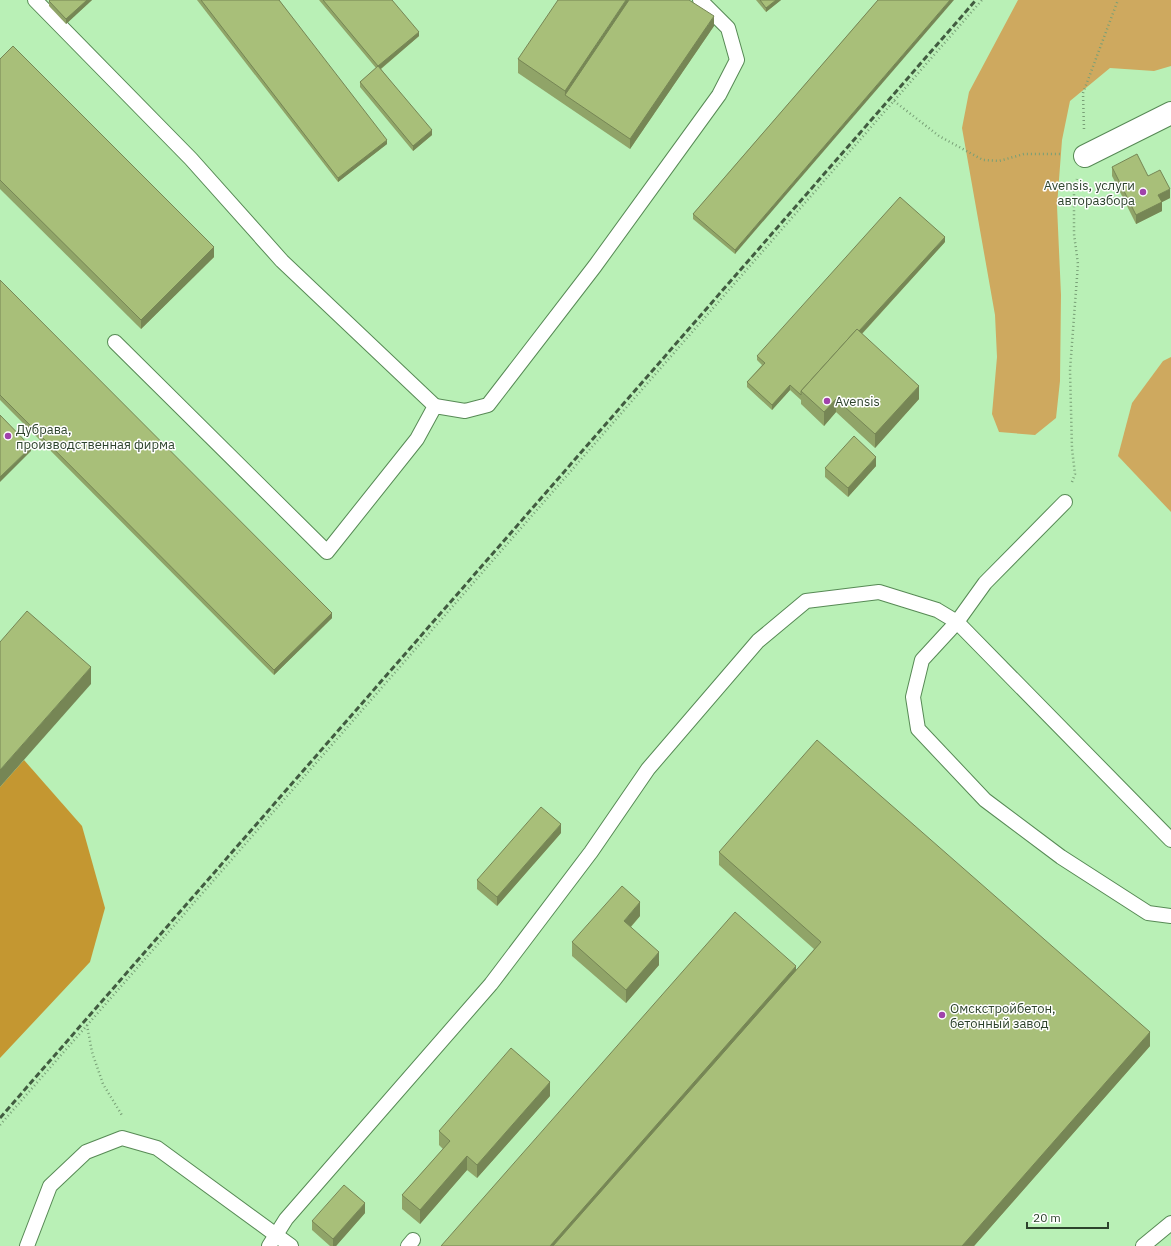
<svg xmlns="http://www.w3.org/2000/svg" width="1171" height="1246" viewBox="0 0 1171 1246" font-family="'IBM Plex Sans',sans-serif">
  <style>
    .green { fill: #cea95f }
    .forest { fill: #c49731 }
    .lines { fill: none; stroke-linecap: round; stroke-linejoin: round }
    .service-casing { stroke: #578a55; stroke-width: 16 }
    .minor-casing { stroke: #578a55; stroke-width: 24 }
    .path { stroke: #789f76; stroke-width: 2.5; stroke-dasharray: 1 3; stroke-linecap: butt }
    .service { stroke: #fff; stroke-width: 14 }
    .minor { stroke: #fff; stroke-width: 22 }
    .rail { stroke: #415c40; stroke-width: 3; stroke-dasharray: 6 3; stroke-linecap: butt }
    .wall { fill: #90a468 }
    .shaded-wall { fill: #768655 }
    .building { fill: #a8bf79; stroke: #768655 }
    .poi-dot { fill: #a042ab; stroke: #fff; stroke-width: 1.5 }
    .labels { text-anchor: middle; stroke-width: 3; stroke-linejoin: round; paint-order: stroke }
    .poi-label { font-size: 13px; fill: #2d432c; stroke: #fff; text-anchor: start }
  </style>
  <rect width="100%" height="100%" fill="#b9f0b6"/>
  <g class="green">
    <path d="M1018,0H1171V66L1154,71L1110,68L1070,101L1062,140L1057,206L1061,295L1060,381L1056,418L1035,435L999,432L992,414L997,357L995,315L962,128L969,92Z"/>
    <path d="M1171,357V512L1118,456L1132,403L1163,361Z"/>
  </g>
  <path class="forest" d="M24,760L82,826L105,908L90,962L0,1058V787Z"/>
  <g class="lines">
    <defs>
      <g id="service">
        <path d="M35,0L191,159L282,261L435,406"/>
        <path d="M115,342L327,552L417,439L435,406L465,411L488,405L595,266L719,95L737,60L728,28L700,0"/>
        <path d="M1065,502L985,583L957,622L922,660L913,697L918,729L985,800L1061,857L1148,913L1171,916"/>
        <path d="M27,1246L50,1186L86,1152L122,1138L157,1148L291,1246"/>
        <path d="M269,1246L286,1219L491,984L591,852L648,769L758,641L806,601L879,592L937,610L957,622L1171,840"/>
        <path d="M408,1246L413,1240"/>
        <path d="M1143,1246L1171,1223"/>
      </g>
      <path id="minor" d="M1085,156L1171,113"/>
    </defs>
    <use href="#service" class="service-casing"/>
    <use href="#minor" class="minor-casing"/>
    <g class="path">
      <path d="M894,101L939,136L983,160L999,161L1024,154H1060"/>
      <path d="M1084,129L1083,93L1118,0"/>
      <path d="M1072,482L1075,474L1072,449L1070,370L1078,264L1074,234V189L1077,179"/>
      <path d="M87,1025L92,1052L103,1084L123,1117"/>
      <path d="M0,1125L982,0"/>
    </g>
    <use href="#service" class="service"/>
    <use href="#minor" class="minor"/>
    <path class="rail" d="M0,1118L976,0"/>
  </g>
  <g class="wall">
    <path d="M50,0H92L66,24L49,6V1Z"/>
    <path d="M197,0H279L387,144L338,182Z"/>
    <path d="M319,0H392L419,36L381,69L432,135L413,151L360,87V82L376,68Z"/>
    <path d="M756,0H781L766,12Z"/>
    <path d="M878,0L735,254L693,219V214Z"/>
    <path d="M714,26L630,149L518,73V59Z"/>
    <path d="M0,59L214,257L141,329L0,189Z"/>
    <path d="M1112,167L1148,176L1170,198L1162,202V211L1136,224L1112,176Z"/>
    <path d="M945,242L862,334L919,399L875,448L836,412L824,426L801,404V400L790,390L772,410L747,387V382L762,365L757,360V356Z"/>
    <path d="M0,280L332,618L274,675L0,400Z"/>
    <path d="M876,466L848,497L825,477V468Z"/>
    <path d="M561,833L497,906L477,889V880Z"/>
    <path d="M719,852L1150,1046L974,1246H441L796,970L814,949L719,865Z"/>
    <path d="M640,916L631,927L659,965L626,1003L572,956V942Z"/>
    <path d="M550,1096L477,1178L467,1170L420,1224L402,1209V1195L443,1149L439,1145V1131Z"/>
    <path d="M365,1213L336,1246H330L312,1230V1221Z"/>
  </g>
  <g class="shaded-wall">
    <path d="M87,0H92L66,24V19Z"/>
    <path d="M626,0H636L565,95V104V91Z"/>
    <path d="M776,0H781L766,12V8Z"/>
    <path d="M950,0H954L735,254V250Z"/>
    <path d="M714,16V26L630,149V139Z"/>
    <path d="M419,32V36L378,71V66Z"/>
    <path d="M432,130V135L413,151V146Z"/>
    <path d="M387,140V144L338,182V178Z"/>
    <path d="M1170,189V198L1162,202V211L1136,224V215L1158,195Z"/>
    <path d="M945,237V242L806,395L803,393Z"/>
    <path d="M214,247V257L141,329V320Z"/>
    <path d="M790,385V390L772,410V405Z"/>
    <path d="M919,386V399L875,448V434Z"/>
    <path d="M836,399V412L824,426V412Z"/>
    <path d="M31,447V451L0,482V477Z"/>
    <path d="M876,457V466L848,497V488Z"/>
    <path d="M332,613V618L274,675V670Z"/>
    <path d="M91,667V684L0,787V770Z"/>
    <path d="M561,824V833L497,906V897Z"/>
    <path d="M640,902V916L624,934V921Z"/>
    <path d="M659,952V965L626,1003V990Z"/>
    <path d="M796,966V984L565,1246H550Z"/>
    <path d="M1150,1032V1046L974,1246H962Z"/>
    <path d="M550,1082V1096L477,1178V1165Z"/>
    <path d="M467,1156V1170L420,1224V1210Z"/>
    <path d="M365,1203V1213L336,1246H333V1239Z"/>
  </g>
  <g class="building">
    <path d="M50,0H87L66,19L49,1Z"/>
    <path d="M201,0H279L387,140L338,178Z"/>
    <path d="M323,0H392L419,32L378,66Z"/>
    <path d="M558,0H626L565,91L518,59Z"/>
    <path d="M629,0H689L714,16L630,139L565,95Z"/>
    <path d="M760,0H776L766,8Z"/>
    <path d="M878,0H950L735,250L693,214Z"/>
    <path d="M13,46L214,247L141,320L0,180V59Z"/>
    <path d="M378,66L432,130L413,146L360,82Z"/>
    <path d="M1137,154L1148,176L1160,170L1170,189L1158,195L1162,202L1136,215L1112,167Z"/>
    <path d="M900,197L945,237L859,331L857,329L801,391V395L790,385L772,405L747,382L765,363L757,356Z"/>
    <path d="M0,280L332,613L274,670L0,395Z"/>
    <path d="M857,329L919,386L875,434L836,399L824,412L801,391Z"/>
    <path d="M0,415L31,447L0,477Z"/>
    <path d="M854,436L876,457L848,488L825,468Z"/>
    <path d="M27,611L91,667L0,770V642Z"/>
    <path d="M817,740L1150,1032L962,1246H553L821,942L719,852Z"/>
    <path d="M541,807L561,824L497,897L477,880Z"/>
    <path d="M622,886L640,902L624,921L659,952L626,990L572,942Z"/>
    <path d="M735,912L796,966L550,1246H441Z"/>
    <path d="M511,1048L550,1082L477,1165L467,1156L420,1210L402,1195L450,1141L439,1131Z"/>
    <path d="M344,1185L365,1203L333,1239L312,1221Z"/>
  </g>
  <g class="poi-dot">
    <circle cx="1143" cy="192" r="4"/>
    <circle cx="827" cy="401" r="4"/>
    <circle cx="8" cy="436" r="4"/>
    <circle cx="942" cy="1015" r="4"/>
  </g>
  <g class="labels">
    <g class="poi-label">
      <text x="1135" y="190" text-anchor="end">Avensis, услуги<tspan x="1135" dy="15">авторазбора</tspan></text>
      <text x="835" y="406">Avensis</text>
      <text x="16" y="434">Дубрава,<tspan x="16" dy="15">производственная фирма</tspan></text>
      <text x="950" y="1013">Омскстройбетон,<tspan x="950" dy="15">бетонный завод</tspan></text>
    </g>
  </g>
  <path d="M1027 1222v6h81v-6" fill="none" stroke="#2d432c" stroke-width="2"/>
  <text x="1033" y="1222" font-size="12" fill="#2d432c" stroke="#ffffff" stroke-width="3" paint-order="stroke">20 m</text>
</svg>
